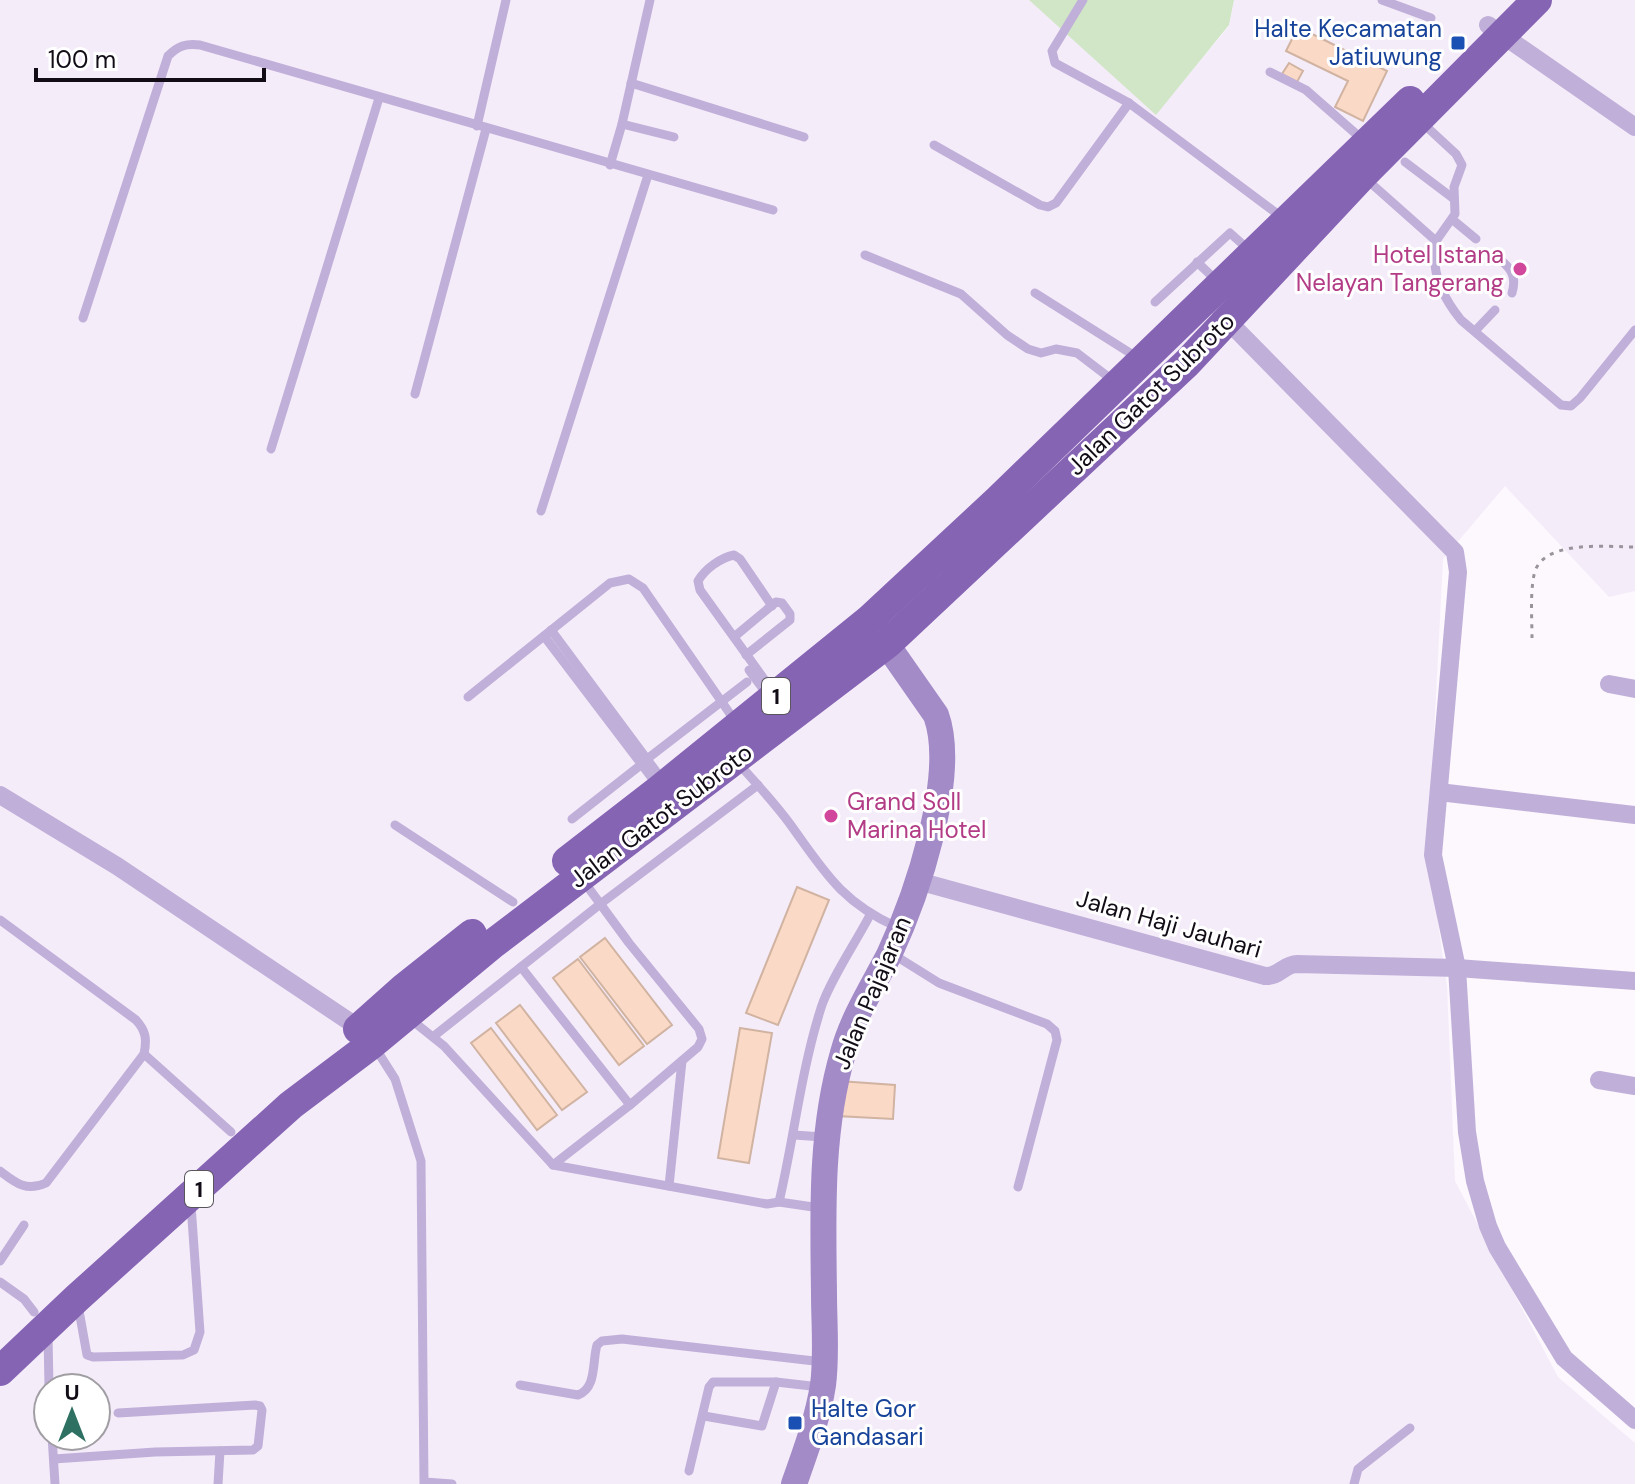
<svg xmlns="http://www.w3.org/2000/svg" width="1635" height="1484" viewBox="0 0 1635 1484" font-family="'DM Sans',sans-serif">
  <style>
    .built { fill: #f5ecfa; fill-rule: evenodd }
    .green { fill: #d0e6c6 }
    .building { fill: #fadac6; stroke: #d1b3a2; stroke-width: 2 }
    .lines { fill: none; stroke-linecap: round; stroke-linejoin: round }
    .path { stroke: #99949c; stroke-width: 3; stroke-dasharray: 4 6; stroke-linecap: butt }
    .service { stroke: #c0b0d9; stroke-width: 9 }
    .minor { stroke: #c0b0d9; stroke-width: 18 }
    .secondary { stroke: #a38bc7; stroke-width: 26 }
    .trunk { stroke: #8664b4; stroke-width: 30 }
    .transit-dot { fill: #1a4fb4; stroke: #fff; stroke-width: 3 }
    .hotel-dot { fill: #d1479c; stroke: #fff; stroke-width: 3 }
    .labels { text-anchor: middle; stroke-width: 6; stroke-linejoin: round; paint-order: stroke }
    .shield { fill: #fff; stroke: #59555c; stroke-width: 2 }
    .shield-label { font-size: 22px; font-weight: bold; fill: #120c16 }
    .transit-label { font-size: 24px; fill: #164399; stroke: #fff; text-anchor: end }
    .hotel-label { font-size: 24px; fill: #b23c85; stroke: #fff; text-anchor: end }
    .street-label { font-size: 24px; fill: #120c16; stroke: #fff }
  </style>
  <rect width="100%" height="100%" fill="#fcf8fe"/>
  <path class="built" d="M0,0H1029L1156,114L1229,26L1234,0H1635V591L1609,597L1505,486L1443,559L1428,852L1447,986L1455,1181L1558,1377L1635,1443V1484H0ZM48,1388H96V1436H48Z"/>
  <path class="green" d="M1029,0H1234L1229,25L1156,115Z"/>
  <g class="building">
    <path d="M1298,27L1387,71L1363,121L1335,107L1348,81L1286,51Z"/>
    <path d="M1289,63L1303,71L1297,82L1282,74Z"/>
    <path d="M797,887L829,900L778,1025L746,1013Z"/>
    <path d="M605,938L672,1025L647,1044L580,957Z"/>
    <path d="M578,959L644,1046L619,1065L553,978Z"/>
    <path d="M520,1005L587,1092L562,1110L496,1023Z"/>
    <path d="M491,1028L557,1115L537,1130L471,1043Z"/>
    <path d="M740,1028L772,1033L749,1163L718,1158Z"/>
    <path d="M839,1081L895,1085L893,1119L837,1116Z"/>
  </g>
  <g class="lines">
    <path class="path" d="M1532,638C1532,618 1530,595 1534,575C1541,539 1606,547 1635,547"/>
    <g class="service">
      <path d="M1083,0L1052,51L1055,63L1129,103"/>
      <path d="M1382,0L1431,18"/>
      <path d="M1270,72L1306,90L1363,140"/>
      <path d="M631,83L804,137"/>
      <path d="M622,124L674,137"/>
      <path d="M477,126L506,0"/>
      <path d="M1429,129L1456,154L1462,165L1454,187L1455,214L1436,241"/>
      <path d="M934,145L1040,205L1048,207L1056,203L1129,103L1283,218"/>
      <path d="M1405,162L1454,199"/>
      <path d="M610,165L622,124L650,0"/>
      <path d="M1365,178L1436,241C1430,270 1443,298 1461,320L1561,405L1571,406L1580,398L1635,330"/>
      <path d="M1453,220L1476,239"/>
      <path d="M1494,254C1508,266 1518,273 1512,293"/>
      <path d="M865,255L961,294L1007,335L1028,349L1041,353L1056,349L1077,353L1115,382"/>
      <path d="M1197,262L1218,282"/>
      <path d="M1035,293L1138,358"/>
      <path d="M1155,302L1230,233L1249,250"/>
      <path d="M83,318L168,56C178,46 186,43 200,45L773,210"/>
      <path d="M1475,331L1495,310"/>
      <path d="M415,394L486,129"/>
      <path d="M271,449L379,98"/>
      <path d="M541,511L648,175"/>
      <path d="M772,606L740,559L734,555C720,558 705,569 698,581L700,590L774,693"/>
      <path d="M551,630L664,782"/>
      <path d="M544,636L658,786"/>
      <path d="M734,637L776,602L782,603L790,614V620L746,655"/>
      <path d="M749,670L769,697"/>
      <path d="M468,697L610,583L629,579L643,588L735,721"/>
      <path d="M647,759L747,682"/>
      <path d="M737,762C755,782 774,802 790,824C824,871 841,902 897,927"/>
      <path d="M572,819L642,764"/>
      <path d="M395,825L513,902"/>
      <path d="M0,920L136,1020C146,1031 147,1039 144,1054L46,1183C26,1192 16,1183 0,1171"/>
      <path d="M891,953L939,983L1047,1024L1055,1031L1057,1040L1018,1187"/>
      <path d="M521,967L630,1105"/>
      <path d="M409,1018L444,1046L553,1165L767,1204L779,1202L820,1208"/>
      <path d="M434,1036L599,905L758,785"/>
      <path d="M376,1049L395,1079L421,1161L424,1484"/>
      <path d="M144,1054L231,1132"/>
      <path d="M794,1135L823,1137"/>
      <path d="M553,1165L630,1105L698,1047L702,1039L699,1029L629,943L582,879"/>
      <path d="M669,1186L682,1061"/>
      <path d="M779,1202C794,1138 801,1071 821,1008C829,982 856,942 870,915"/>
      <path d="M0,1261L24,1225"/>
      <path d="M0,1282L24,1299L34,1312"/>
      <path d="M78,1305L87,1355L93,1357L183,1355L194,1350L200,1332L191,1205"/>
      <path d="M48,1335L49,1388"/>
      <path d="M520,1385L578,1395C597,1388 592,1362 597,1345L602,1341L622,1339L823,1362"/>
      <path d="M704,1416L762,1426L776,1382"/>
      <path d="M52,1436L55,1484"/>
      <path d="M54,1459L155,1452L253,1450L258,1446L262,1410L260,1406L255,1405L118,1413"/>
      <path d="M689,1471L709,1387L713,1382H776L820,1387"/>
      <path d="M425,1482L452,1484"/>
      <path d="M218,1484L220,1451"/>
      <path d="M1354,1484L1358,1469L1410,1428"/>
    </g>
    <g class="minor">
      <path d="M1488,25L1635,127"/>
      <path d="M1221,314L1455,552L1458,572L1433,855L1457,968L1467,1132L1475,1181L1488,1226L1497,1247L1564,1358L1635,1420"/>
      <path d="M1609,684L1635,689"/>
      <path d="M1439,792L1635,815"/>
      <path d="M0,795L117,866L359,1028"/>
      <path d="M918,881L1265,976C1279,977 1284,964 1297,964L1457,968L1635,981"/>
      <path d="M1599,1080L1635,1086"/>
    </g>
    <path class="secondary" d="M794,1484C805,1453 818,1418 823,1385C827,1355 824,1324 824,1294C823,1213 820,1132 843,1053C852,1019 873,986 889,955C916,897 958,776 936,715L876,629"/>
    <g class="trunk">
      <path d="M567,861L660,789L869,620L997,501L1410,101"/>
      <path d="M358,1029L404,988L472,934"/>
      <path d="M0,1371L77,1298L291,1105L372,1044L494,943L888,643L1187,363L1362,176L1537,0"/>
    </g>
  </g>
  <g class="transit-dot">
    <rect x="1450" y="35" width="16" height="16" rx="4"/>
    <rect x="787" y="1415" width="16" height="16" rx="4"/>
  </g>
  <g class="hotel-dot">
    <circle cx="1520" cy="269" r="8"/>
    <circle cx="831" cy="816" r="8"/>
  </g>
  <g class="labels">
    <g class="shield">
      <rect x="762" y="678" width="28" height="36" rx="6"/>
      <rect x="185" y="1171" width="28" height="36" rx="6"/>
    </g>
    <g class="shield-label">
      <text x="776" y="704">1</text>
      <text x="199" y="1197">1</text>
    </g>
    <g class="transit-label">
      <text x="1442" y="37">Halte Kecamatan<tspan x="1442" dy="28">Jatiuwung</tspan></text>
      <text x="811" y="1417" text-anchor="start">Halte Gor<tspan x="811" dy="28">Gandasari</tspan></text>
    </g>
    <g class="hotel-label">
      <text x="1504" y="263">Hotel Istana<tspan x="1504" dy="28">Nelayan Tangerang</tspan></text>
      <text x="847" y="810" text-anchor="start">Grand Soll<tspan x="847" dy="28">Marina Hotel</tspan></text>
    </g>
    <g class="street-label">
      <text transform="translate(1151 394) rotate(-44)" y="8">Jalan Gatot Subroto</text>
      <text transform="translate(661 816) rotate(-37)" y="8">Jalan Gatot Subroto</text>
      <text transform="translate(1169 924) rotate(16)" y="8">Jalan Haji Jauhari</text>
      <text transform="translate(872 993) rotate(-67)" y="8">Jalan Pajajaran</text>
    </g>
  </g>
  <g transform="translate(72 1412)"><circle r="38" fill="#ffffff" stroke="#a09ea2" stroke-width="2"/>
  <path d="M0-6L14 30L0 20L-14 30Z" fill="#2e7162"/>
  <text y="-12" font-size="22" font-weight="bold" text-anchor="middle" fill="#120c16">U</text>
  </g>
  <path d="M36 68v12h228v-12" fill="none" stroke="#120c16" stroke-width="4"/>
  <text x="48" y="68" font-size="24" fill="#120c16" stroke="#ffffff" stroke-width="6" paint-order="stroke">100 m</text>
</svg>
